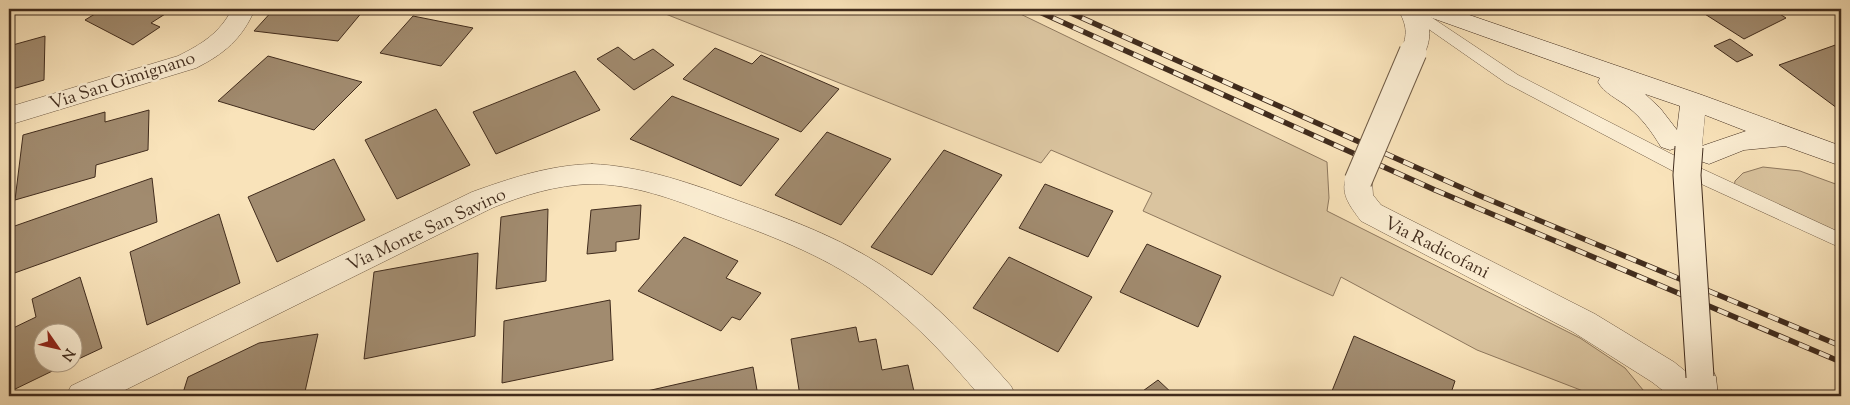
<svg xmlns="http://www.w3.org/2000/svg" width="1850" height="405" viewBox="0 0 1850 405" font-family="'Sorts Mill Goudy',serif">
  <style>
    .green { fill: #dac49f; stroke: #8e785e }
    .building { fill: #a18b6f; stroke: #412c1d }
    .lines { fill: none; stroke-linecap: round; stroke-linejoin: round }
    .lane-casing { stroke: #6f5a44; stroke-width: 1 }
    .street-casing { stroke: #6f5a44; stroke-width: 1 }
    .secondary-casing { stroke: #412c1d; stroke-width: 1 }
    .lane { fill: #fbedd2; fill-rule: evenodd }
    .street { fill: #fbedd2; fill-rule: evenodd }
    .secondary { fill: #fbedd2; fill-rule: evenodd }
    .rail-casing { stroke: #412c1d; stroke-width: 5.5 }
    .rail { stroke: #fbedd2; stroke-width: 4; stroke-dasharray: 11; stroke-linecap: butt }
    .street-bridge-casing { stroke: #6f5a44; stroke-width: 29; stroke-linecap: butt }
    .secondary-bridge-casing { stroke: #412c1d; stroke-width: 29; stroke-linecap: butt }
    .street-bridge { stroke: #fbedd2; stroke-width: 27 }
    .secondary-bridge { stroke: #fbedd2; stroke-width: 27 }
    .labels { text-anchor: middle; stroke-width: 5; stroke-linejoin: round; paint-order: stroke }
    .street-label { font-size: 18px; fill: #412c1d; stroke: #fbedd2 }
  </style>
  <rect width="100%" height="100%" fill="#f9e3ba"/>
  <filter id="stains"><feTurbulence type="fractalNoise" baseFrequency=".004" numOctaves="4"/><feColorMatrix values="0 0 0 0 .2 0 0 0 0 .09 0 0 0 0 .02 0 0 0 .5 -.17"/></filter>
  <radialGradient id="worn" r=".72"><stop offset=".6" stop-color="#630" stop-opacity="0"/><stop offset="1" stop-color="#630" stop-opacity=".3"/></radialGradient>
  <g class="green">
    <path d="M653,9H1010L1327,162L1329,198L1327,211L1580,338L1625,368L1648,396H1596L1477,350L1341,277L1333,296L1143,211L1152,193L1051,150L1041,163Z"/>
    <path d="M1763,167L1800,171L1841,186V233L1734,187L1735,181L1743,173Z"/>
  </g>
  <g class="building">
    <path d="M103,9H173L151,23L160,27L133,45L85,20Z"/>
    <path d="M274,9H346L363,11L338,41L254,31Z"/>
    <path d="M1697,9H1772L1786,18L1744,39Z"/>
    <path d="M413,16L473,28L441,66L380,53Z"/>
    <path d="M45,36L44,80L9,90V46Z"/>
    <path d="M1730,39L1753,55L1737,62L1714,46Z"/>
    <path d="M1841,43V111L1779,65Z"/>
    <path d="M618,47L634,60L653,49L674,65L634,90L597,59Z"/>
    <path d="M715,48L752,64L761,55L839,89L801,132L683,79Z"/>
    <path d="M268,56L362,82L314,130L218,101Z"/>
    <path d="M575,71L600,110L496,154L473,112Z"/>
    <path d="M672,96L779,139L741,186L630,139Z"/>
    <path d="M436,109L470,165L397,199L365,140Z"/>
    <path d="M149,110L148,150L96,165L95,177L15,200L23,135L105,112V122Z"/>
    <path d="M827,132L891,159L841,225L775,195Z"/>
    <path d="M944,150L1002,175L932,275L871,247Z"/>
    <path d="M334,159L365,220L277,262L248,197Z"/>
    <path d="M152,178L157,222L9,275V228Z"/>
    <path d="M1045,184L1113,211L1088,257L1019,228Z"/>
    <path d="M641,205L639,239L616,242V251L587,254L591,210Z"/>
    <path d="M548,209L546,281L496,289L501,217Z"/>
    <path d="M219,214L240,283L147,325L130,252Z"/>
    <path d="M684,237L738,261L726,278L761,293L740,320L732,317L721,331L638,291Z"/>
    <path d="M1147,244L1221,276L1198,327L1120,292Z"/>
    <path d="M478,253L475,336L364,359L374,272Z"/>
    <path d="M1009,257L1092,297L1058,352L973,308Z"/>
    <path d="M80,277L102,348L72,362V332H42V362H71L9,392V330L36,317L32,299Z"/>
    <path d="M610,300L613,360L502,383L504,321Z"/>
    <path d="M856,327L859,342L876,339L882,370L908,365L915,396H800L791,339Z"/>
    <path d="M318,334L304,396H182L188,377L259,343Z"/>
    <path d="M1354,336L1455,381L1450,396H1330Z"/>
    <path d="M753,367L758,396H648L647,391Z"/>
    <path d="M1158,380L1175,396H1136Z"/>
  </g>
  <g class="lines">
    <defs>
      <path id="lane" d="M1406,9H1419L1518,75L1685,161L1841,233V248L1673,171L1506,83L1407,14L1405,11Z"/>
      <g id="street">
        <path d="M232,9H255C242,39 224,54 196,68L9,125V107L178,56C202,44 220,33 232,9Z"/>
        <path d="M1398,9H1421C1432,25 1432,41 1422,58L1413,60L1404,58L1401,52C1408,33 1407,26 1398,9Z"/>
        <path d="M592,164C639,166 684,181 728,197C783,217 841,237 890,271C936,303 974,344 1011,386L1016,396H980C947,357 912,319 869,288C822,254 766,234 712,214C673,199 633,184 591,184C556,185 524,195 492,208L113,396H66L71,386L472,192C511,178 550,165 592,164Z"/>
        <path d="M1358,171L1368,174L1372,181L1373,195L1381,205L1595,314L1674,362L1704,386L1709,396H1670L1652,382L1573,332L1361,221C1350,206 1338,192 1348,174Z"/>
      </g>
      <g id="secondary">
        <path d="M1417,9H1452L1702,95L1841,146V166L1785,146L1744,150L1709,164L1700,161L1696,155L1689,157L1680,154L1676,148L1670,150L1661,147C1652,132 1642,118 1628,107C1618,99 1604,93 1598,82L1600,78L1421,14ZM1645,94L1680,106L1677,130L1660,108ZM1705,115L1746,131L1702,146Z"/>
        <path d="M1700,363L1711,367L1716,377L1718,396H1686L1684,377L1689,367Z"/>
      </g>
    </defs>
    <use href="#lane" class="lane-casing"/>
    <use href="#street" class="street-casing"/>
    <use href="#secondary" class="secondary-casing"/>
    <use href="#lane" class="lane"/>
    <use href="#street" class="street"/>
    <use href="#secondary" class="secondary"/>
    <defs>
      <g id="rail">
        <path d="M1033,9L1435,190L1841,362"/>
        <path d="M1062,9L1478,195L1841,346"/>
      </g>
    </defs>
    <use href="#rail" class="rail-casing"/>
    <use href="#rail" class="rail"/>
    <defs>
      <path id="street-bridge" d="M1358,181L1413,52"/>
      <path id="secondary-bridge" d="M1689,147L1687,175L1700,377"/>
    </defs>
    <use href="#street-bridge" class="street-bridge-casing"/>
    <use href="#secondary-bridge" class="secondary-bridge-casing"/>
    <use href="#street-bridge" class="street-bridge"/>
    <use href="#secondary-bridge" class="secondary-bridge"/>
  </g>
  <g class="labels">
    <g class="street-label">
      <text transform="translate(122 80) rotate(-18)" y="6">Via San Gimignano</text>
      <text transform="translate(426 229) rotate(-25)" y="6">Via Monte San Savino</text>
      <text transform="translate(1437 247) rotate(27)" y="6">Via Radicofani</text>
    </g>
  </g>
  <rect width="1850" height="405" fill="none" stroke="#f9e3ba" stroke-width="30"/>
  <rect x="10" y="10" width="1830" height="385" fill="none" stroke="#412c1d" stroke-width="2.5"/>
  <rect x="15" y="15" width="1820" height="375" fill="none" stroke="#412c1d"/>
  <g transform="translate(58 348) rotate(124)"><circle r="24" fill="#fbedd2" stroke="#b1a08a"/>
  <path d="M0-4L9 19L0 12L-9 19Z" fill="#8f2418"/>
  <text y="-8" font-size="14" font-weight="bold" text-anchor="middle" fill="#412c1d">N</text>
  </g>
  <rect width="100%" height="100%" filter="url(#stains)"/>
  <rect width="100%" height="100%" fill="url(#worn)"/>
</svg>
